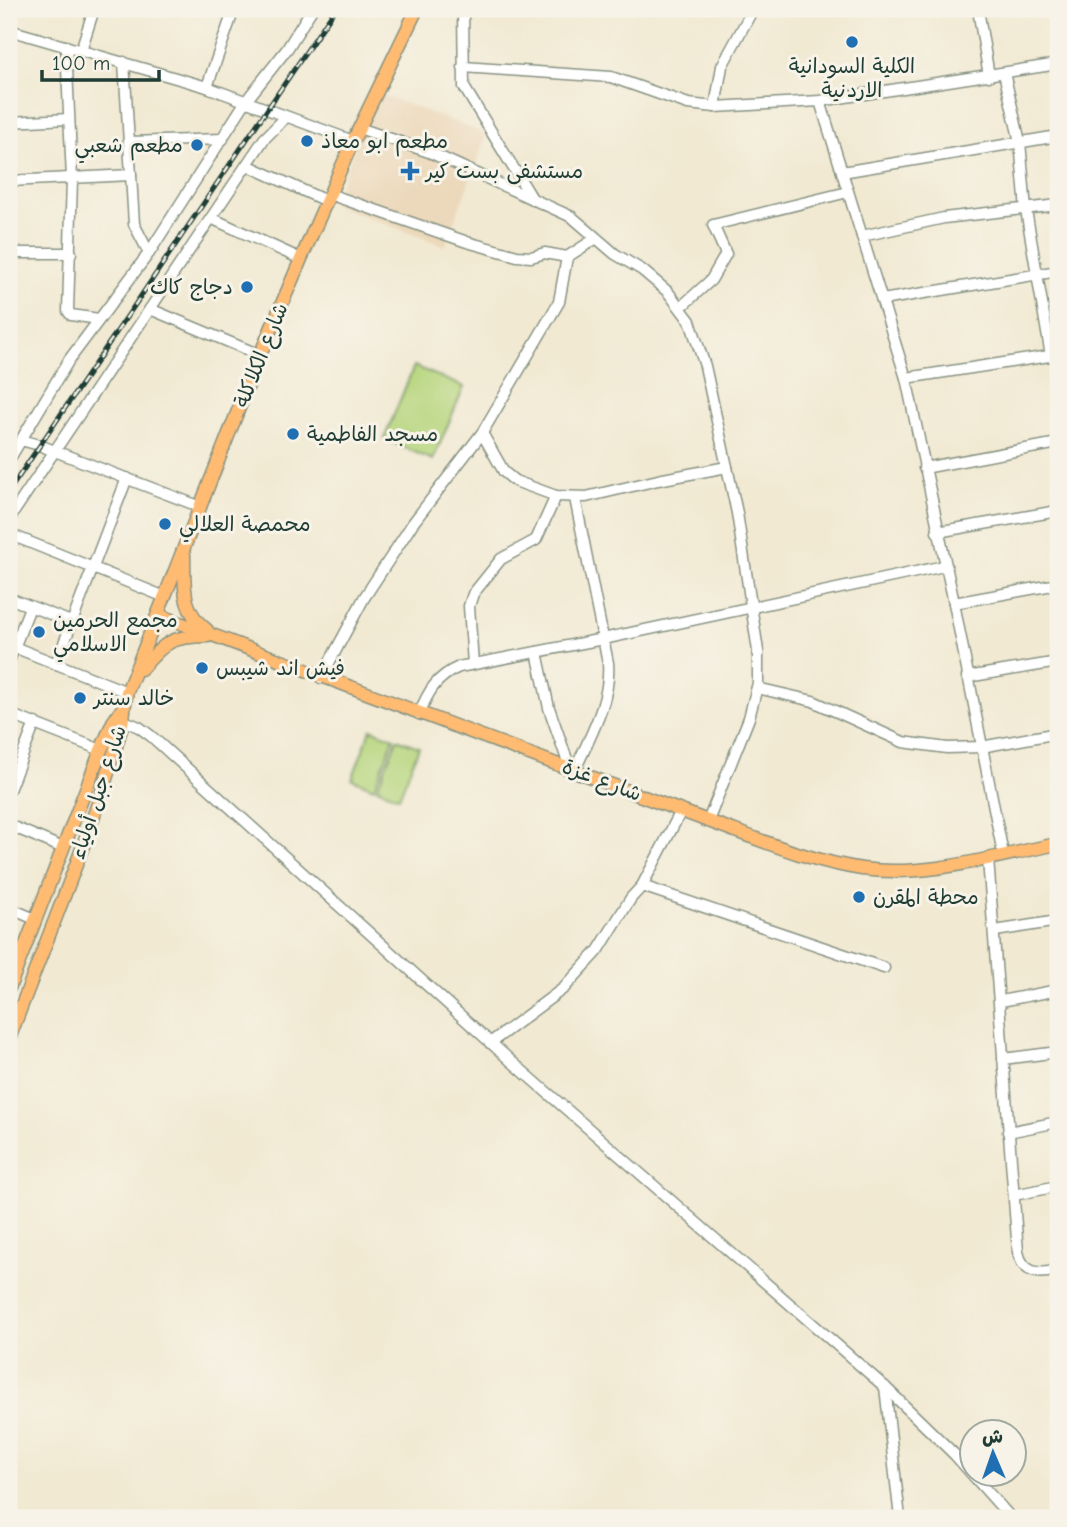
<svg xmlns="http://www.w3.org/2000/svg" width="1067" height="1527" viewBox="0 0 1067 1527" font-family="'Comic Neue','Playpen Sans Arabic',sans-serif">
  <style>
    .built { fill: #ecd8ba }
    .green { fill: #b5d57c; stroke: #6a8958; stroke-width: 2 }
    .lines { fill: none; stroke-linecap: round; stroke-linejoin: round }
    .minor-casing { stroke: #889383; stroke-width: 13 }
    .major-casing { stroke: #889383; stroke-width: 15 }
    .minor { stroke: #fff; stroke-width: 10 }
    .major { stroke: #ffbb71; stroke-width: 12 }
    .rail-casing { stroke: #1f3d34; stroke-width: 5 }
    .rail { stroke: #f7f3e8; stroke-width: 2.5; stroke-dasharray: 8; stroke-linecap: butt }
    .poi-dot { fill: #1f6fb2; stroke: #f7f3e8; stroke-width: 2.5 }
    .labels { text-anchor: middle; stroke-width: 6; stroke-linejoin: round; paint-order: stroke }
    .poi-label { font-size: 21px; fill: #1f3d34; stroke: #f7f3e8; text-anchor: start }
    .street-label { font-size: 21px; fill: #1f3d34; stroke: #f7f3e8 }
  </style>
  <rect width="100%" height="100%" fill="#f7f3e8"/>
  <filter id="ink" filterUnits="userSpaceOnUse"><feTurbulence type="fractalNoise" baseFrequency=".0143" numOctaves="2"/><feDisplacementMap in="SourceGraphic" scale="14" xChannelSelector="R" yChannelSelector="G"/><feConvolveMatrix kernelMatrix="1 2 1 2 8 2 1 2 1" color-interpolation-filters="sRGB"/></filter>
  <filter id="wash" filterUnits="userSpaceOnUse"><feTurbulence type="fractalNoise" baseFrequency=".00686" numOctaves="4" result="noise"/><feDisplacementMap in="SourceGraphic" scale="28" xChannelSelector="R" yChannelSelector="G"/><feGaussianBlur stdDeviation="1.57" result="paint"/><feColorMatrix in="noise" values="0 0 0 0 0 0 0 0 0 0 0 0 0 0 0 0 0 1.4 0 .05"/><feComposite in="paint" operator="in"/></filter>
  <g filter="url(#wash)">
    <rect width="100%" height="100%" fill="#f1e9d2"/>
    <path class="built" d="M376,93L487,134L445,246L333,204Z"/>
    <g class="green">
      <path d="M414,366L464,387L433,460L384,439Z"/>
      <path d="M371,729L394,738L374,788L352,779Z"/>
      <path d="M397,739L419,747L399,797L377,788Z"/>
    </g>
  </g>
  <g filter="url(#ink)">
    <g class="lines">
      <defs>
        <g id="minor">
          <path d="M463,9L464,87L533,200"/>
          <path d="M978,9L989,76"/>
          <path d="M9,30L207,87L353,141"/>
          <path d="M66,46L72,179L68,311L71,315L99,319"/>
          <path d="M81,50L94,9"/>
          <path d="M124,62L134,224L149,253"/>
          <path d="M463,67L611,77L688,104L715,107L820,101L1058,64"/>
          <path d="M1004,73L1020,142L1026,210L1051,356"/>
          <path d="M207,87L234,9"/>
          <path d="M820,101L906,378L954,603L1003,854"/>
          <path d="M715,107L722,66L753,9"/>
          <path d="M9,122L69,119"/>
          <path d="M359,128L429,152L572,217L615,254L642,270L668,292L690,321L705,366L737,513L758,651V683L749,718L708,821"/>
          <path d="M130,142L223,139"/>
          <path d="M247,165L326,201"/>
          <path d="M842,172L1058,136"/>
          <path d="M9,181L131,175"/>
          <path d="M329,194L467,242L517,256L531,257L545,253L567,257L595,239"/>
          <path d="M211,218L301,259"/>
          <path d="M862,236L944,218L1058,205"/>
          <path d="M9,253H71"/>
          <path d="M882,300L1058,271"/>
          <path d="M681,307L711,280L726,254L713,225L848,192"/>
          <path d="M150,309L260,355"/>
          <path d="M906,378L1056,355"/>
          <path d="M482,433L504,472L515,481L556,496L586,497L658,480L727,467"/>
          <path d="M21,440L39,445L201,507"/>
          <path d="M9,460L69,360L149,253L246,101L287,49L312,9"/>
          <path d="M924,468L1058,443"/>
          <path d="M575,498L608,663C611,701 590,736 575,770"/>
          <path d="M9,519L264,139L286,117"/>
          <path d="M937,532L1058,511"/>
          <path d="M9,534L165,597"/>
          <path d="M9,598L71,622"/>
          <path d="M954,603L1058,584"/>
          <path d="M14,647L127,692"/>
          <path d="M537,652L549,708L570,768"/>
          <path d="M9,661L30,607"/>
          <path d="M56,664L127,478"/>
          <path d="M473,664L469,606L473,594L501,559L536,540L556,496"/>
          <path d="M967,677L1058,662"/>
          <path d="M321,678L364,598L413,523L482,433L528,355L559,302L567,257"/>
          <path d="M757,688L813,701L903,742L947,748L981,747L1058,733"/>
          <path d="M9,714L101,750"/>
          <path d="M419,714C428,692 436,677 459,667L603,639L944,566"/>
          <path d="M117,718L139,727L151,736L511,1061L885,1387L954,1454L1011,1518"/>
          <path d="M9,790L35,723"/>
          <path d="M9,825L63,848"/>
          <path d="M988,859L1018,1252C1023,1274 1039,1275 1058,1270"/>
          <path d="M642,886L884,968"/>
          <path d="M9,908L35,919"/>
          <path d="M995,931L1058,921"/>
          <path d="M1001,1001L1058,990"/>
          <path d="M490,1043L564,988L598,951L631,898L642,886L681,811"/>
          <path d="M1003,1059L1058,1052"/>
          <path d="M1008,1132L1058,1122"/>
          <path d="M1014,1195L1058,1186"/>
          <path d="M885,1387L900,1518"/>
        </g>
        <g id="major">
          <path d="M184,554C185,584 180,610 207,630"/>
          <path d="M159,615L708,821C758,839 809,861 862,869C927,878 995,856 1058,844"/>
          <path d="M141,669C167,641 169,637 208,636"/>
          <path d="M9,988L101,750L113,722L122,709"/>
          <path d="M9,1039C47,937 92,834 121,729C124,717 124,705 127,692L260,355L301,259L353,141L417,9"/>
        </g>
      </defs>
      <use href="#minor" class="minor-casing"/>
      <use href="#major" class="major-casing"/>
      <use href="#minor" class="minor"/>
      <use href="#major" class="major"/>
      <defs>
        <path id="rail" d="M9,491L335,9"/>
      </defs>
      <use href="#rail" class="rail-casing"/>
      <use href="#rail" class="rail"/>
    </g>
  </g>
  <g class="poi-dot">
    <circle cx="852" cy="42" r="7"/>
    <circle cx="307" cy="141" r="7"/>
    <circle cx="197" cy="145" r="7"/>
    <path d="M406.5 160.5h7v7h7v7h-7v7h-7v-7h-7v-7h7z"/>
    <circle cx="247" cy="287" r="7"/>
    <circle cx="293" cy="434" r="7"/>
    <circle cx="165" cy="524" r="7"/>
    <circle cx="39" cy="632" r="7"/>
    <circle cx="202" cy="668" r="7"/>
    <circle cx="80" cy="698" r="7"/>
    <circle cx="859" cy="897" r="7"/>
  </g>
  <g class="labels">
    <g class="poi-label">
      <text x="852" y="73" text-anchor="middle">الكلية السودانية<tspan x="852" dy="24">الاردنية</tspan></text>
      <text x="321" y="148">مطعم ابو معاذ</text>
      <text x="183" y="152" text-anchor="end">مطعم شعبي</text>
      <text x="426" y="178">مستشفى بست كير</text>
      <text x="233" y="294" text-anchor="end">دجاج كاك</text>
      <text x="307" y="441">مسجد الفاطمية</text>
      <text x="179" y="531">محمصة العلالي</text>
      <text x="53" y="627">مجمع الحرمين<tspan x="53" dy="24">الاسلامي</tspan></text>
      <text x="216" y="675">فيش اند شيبس</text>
      <text x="94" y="705">خالد سنتر</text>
      <text x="873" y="904">محطة المقرن</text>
    </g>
    <g class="street-label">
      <text transform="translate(261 355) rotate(-68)" y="7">شارع الكلاكلة</text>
      <text transform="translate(602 780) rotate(21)" y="7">شارع غزة</text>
      <text transform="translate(98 792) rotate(-72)" y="7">شارع جبل أولياء</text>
    </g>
  </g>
  <rect width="1067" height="1527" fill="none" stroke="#f7f3e8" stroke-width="35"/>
  <g transform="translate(993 1453) rotate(358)"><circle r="33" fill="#f7f3e8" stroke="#a1aaa0" stroke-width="2"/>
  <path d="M0-5L12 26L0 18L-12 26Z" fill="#1f6fb2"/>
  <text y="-10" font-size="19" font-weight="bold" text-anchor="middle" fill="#1f3d34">ش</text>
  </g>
  <path d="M42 70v10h117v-10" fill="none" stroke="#1f3d34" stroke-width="3.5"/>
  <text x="52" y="70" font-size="21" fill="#1f3d34" stroke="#f7f3e8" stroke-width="5" paint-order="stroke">100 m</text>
</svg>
